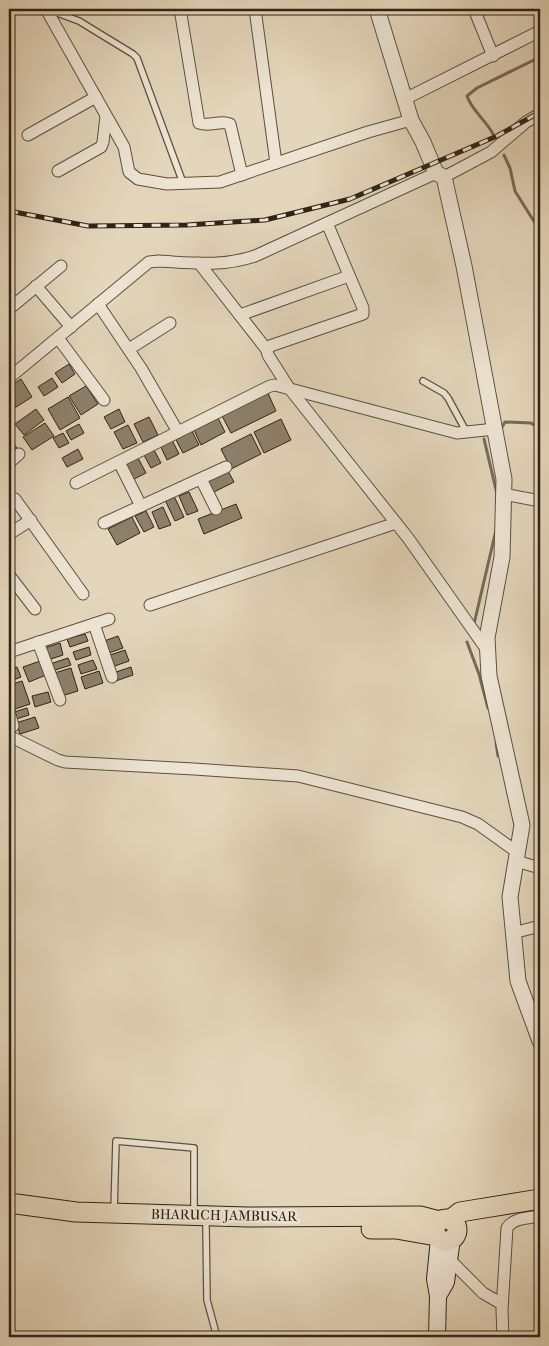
<svg xmlns="http://www.w3.org/2000/svg" width="549" height="1346" viewBox="0 0 549 1346" font-family="'IM FELL French Canon',serif">
  <style>
    .lines { fill: none; stroke-linecap: round; stroke-linejoin: round }
    .stream { stroke: #766a57; stroke-width: 3 }
    .building { fill: #8d806b; stroke: #2f2315 }
    .service-casing { stroke: #5c503e; stroke-width: 8 }
    .minor-casing { stroke: #5c503e; stroke-width: 13 }
    .tertiary-casing { stroke: #5c503e; stroke-width: 17 }
    .secondary-casing { stroke: #2f2315; stroke-width: 18 }
    .primary-casing { stroke: #2f2315; stroke-width: 21 }
    .service { stroke: #ede4d3; stroke-width: 5.5 }
    .minor { stroke: #ede4d3; stroke-width: 11 }
    .tertiary { stroke: #ede4d3; stroke-width: 15 }
    .secondary { stroke: #ede4d3; stroke-width: 16 }
    .primary { stroke: #e4d6bb; stroke-width: 19 }
    .rail-casing { stroke: #2f2315; stroke-width: 5 }
    .rail { stroke: #ede4d3; stroke-width: 3; stroke-dasharray: 9; stroke-linecap: butt }
    .labels { text-anchor: middle; stroke-width: 5; stroke-linejoin: round; paint-order: stroke }
    .street-label { font-size: 14px; fill: #2f2315; stroke: #ede4d3 }
  </style>
  <rect width="100%" height="100%" fill="#e4d6bb"/>
  <filter id="stains"><feTurbulence type="fractalNoise" baseFrequency=".004" numOctaves="4"/><feColorMatrix values="0 0 0 0 .2 0 0 0 0 .09 0 0 0 0 .02 0 0 0 .5 -.17"/></filter>
  <radialGradient id="worn" r=".72"><stop offset=".6" stop-color="#630" stop-opacity="0"/><stop offset="1" stop-color="#630" stop-opacity=".3"/></radialGradient>
  <g class="lines">
    <g class="stream">
      <path d="M493,134C486,120 472,111 467,96L477,88L540,57"/>
      <path d="M504,155L510,168L515,191L540,231"/>
      <path d="M502,427L505,422L531,423L540,429"/>
      <path d="M484,439L497,494"/>
      <path d="M474,624L496,530"/>
      <path d="M467,642L479,674L488,708"/>
      <path d="M496,743L498,756"/>
    </g>
  </g>
  <g class="building">
    <path d="M69,364L75,374L62,383L55,373Z"/>
    <path d="M52,378L58,387L44,396L38,387Z"/>
    <path d="M21,379L32,397L13,409L9,402V387Z"/>
    <path d="M86,386L98,404L81,415L69,396Z"/>
    <path d="M267,391L276,411L231,433L221,414Z"/>
    <path d="M68,397L80,418L60,430L48,409Z"/>
    <path d="M36,409L44,420L24,435L15,424Z"/>
    <path d="M119,409L125,422L111,429L104,417Z"/>
    <path d="M217,416L225,432L201,445L193,428Z"/>
    <path d="M149,417L158,435L143,442L134,424Z"/>
    <path d="M281,419L291,440L264,453L254,432Z"/>
    <path d="M45,423L54,436L32,450L23,437Z"/>
    <path d="M79,424L84,433L71,440L66,431Z"/>
    <path d="M128,425L137,443L123,449L114,432Z"/>
    <path d="M191,429L199,445L183,453L175,438Z"/>
    <path d="M63,433L69,443L59,448L53,438Z"/>
    <path d="M251,434L261,454L231,469L221,449Z"/>
    <path d="M9,438L17,448L11,453L9,451Z"/>
    <path d="M172,440L179,454L167,460L160,445Z"/>
    <path d="M78,449L83,459L67,467L62,458Z"/>
    <path d="M154,450L161,463L151,468L144,455Z"/>
    <path d="M137,456L146,473L130,481L121,463Z"/>
    <path d="M227,469L234,482L210,494L203,482Z"/>
    <path d="M189,492L198,511L187,515L179,496Z"/>
    <path d="M174,496L184,517L175,521L165,500Z"/>
    <path d="M236,504L242,518L204,534L198,519Z"/>
    <path d="M163,507L171,525L159,529L152,512Z"/>
    <path d="M146,511L154,527L144,532L135,516Z"/>
    <path d="M132,517L140,533L117,545L108,529Z"/>
    <path d="M85,634L88,641L70,647L67,639Z"/>
    <path d="M118,636L123,648L103,655L99,643Z"/>
    <path d="M60,643L63,655L48,660L44,648Z"/>
    <path d="M89,647L91,655L76,660L73,652Z"/>
    <path d="M125,650L129,661L109,668L104,657Z"/>
    <path d="M68,658L71,665L52,671L50,664Z"/>
    <path d="M93,660L97,669L81,674L78,665Z"/>
    <path d="M40,661L46,675L29,682L23,667Z"/>
    <path d="M17,667L21,677L9,682V670Z"/>
    <path d="M131,667L133,675L113,682L110,674Z"/>
    <path d="M71,668L78,691L58,697L51,674Z"/>
    <path d="M99,671L103,683L85,689L81,677Z"/>
    <path d="M22,681L30,704L9,711V685Z"/>
    <path d="M48,692L51,702L35,707L32,696Z"/>
    <path d="M27,708L29,715L13,720L11,713Z"/>
    <path d="M35,717L39,728L20,734L16,723Z"/>
  </g>
  <g class="lines">
    <defs>
      <g id="service">
        <path d="M49,10L79,21L133,54L137,58L183,183"/>
        <path d="M423,381L444,393L448,398L467,433"/>
        <path d="M114,1211L116,1141L194,1148V1213"/>
        <path d="M206,1226L207,1300L217,1337"/>
      </g>
      <g id="minor">
        <path d="M46,9L124,147L129,172L138,179L167,184L220,182L368,132L411,120"/>
        <path d="M180,9L199,123C209,127 220,120 230,124L242,175"/>
        <path d="M255,9L276,163"/>
        <path d="M474,9L493,56"/>
        <path d="M9,10L11,9"/>
        <path d="M405,99L540,31"/>
        <path d="M28,135L96,97"/>
        <path d="M58,171L101,147L103,142L106,116"/>
        <path d="M444,177L491,152L526,122L540,114"/>
        <path d="M327,223L363,308V314L270,346L267,350L268,355L289,388L408,538L487,650"/>
        <path d="M199,263L267,350"/>
        <path d="M36,286L71,327"/>
        <path d="M98,304L141,368L178,432"/>
        <path d="M9,309L61,266"/>
        <path d="M240,315L349,276"/>
        <path d="M58,338L104,400"/>
        <path d="M129,349L170,323"/>
        <path d="M9,378L149,262L159,261C193,263 222,267 255,256L436,173"/>
        <path d="M119,462L141,506"/>
        <path d="M9,463L19,454"/>
        <path d="M201,479L216,509"/>
        <path d="M76,483L270,386L275,385L457,433L495,429"/>
        <path d="M503,494L540,501"/>
        <path d="M15,499L83,594"/>
        <path d="M104,523L226,467"/>
        <path d="M9,534L31,520"/>
        <path d="M9,575L35,609"/>
        <path d="M150,605L396,523"/>
        <path d="M94,624L112,677"/>
        <path d="M38,642L60,700"/>
        <path d="M9,652L109,619"/>
        <path d="M9,711L13,726"/>
        <path d="M9,736L58,760L65,762L194,769L298,776L462,817L478,824L517,852"/>
        <path d="M516,861L540,868"/>
        <path d="M513,933L540,926"/>
        <path d="M449,1259L483,1293L502,1304"/>
        <path d="M503,1337L502,1310L507,1228C513,1218 528,1218 540,1216"/>
      </g>
      <path id="tertiary" d="M377,9L411,120L423,142L436,173L444,177L464,266L504,479L502,557L487,638L489,676L522,825L510,897L518,981L540,1041"/>
      <g id="secondary">
        <path d="M438,1296L446,1282L452,1239"/>
        <path d="M437,1337L438,1296L435,1279L439,1239"/>
      </g>
      <g id="primary">
        <path d="M9,1203L76,1212L248,1217L420,1216L439,1221"/>
        <circle cx="446" cy="1230" r="11"/>
        <path d="M450,1220L460,1212L540,1199"/>
        <path d="M371,1229H396L436,1236"/>
      </g>
    </defs>
    <use href="#service" class="service-casing"/>
    <use href="#minor" class="minor-casing"/>
    <use href="#tertiary" class="tertiary-casing"/>
    <use href="#secondary" class="secondary-casing"/>
    <use href="#primary" class="primary-casing"/>
    <use href="#service" class="service"/>
    <use href="#minor" class="minor"/>
    <use href="#tertiary" class="tertiary"/>
    <use href="#secondary" class="secondary"/>
    <use href="#primary" class="primary"/>
    <defs>
      <path id="rail" d="M9,211L88,226L187,225L265,220L350,199L497,136L540,112"/>
    </defs>
    <use href="#rail" class="rail-casing"/>
    <use href="#rail" class="rail"/>
  </g>
  <g class="labels">
    <g class="street-label">
      <text transform="translate(224 1215) rotate(1)" y="5">BHARUCH JAMBUSAR</text>
    </g>
  </g>
  <rect width="549" height="1346" fill="none" stroke="#e4d6bb" stroke-width="30"/>
  <rect x="10" y="10" width="529" height="1326" fill="none" stroke="#2f2315" stroke-width="2.5"/>
  <rect x="15" y="15" width="519" height="1316" fill="none" stroke="#2f2315"/>
  <rect width="100%" height="100%" filter="url(#stains)"/>
  <rect width="100%" height="100%" fill="url(#worn)"/>
</svg>
